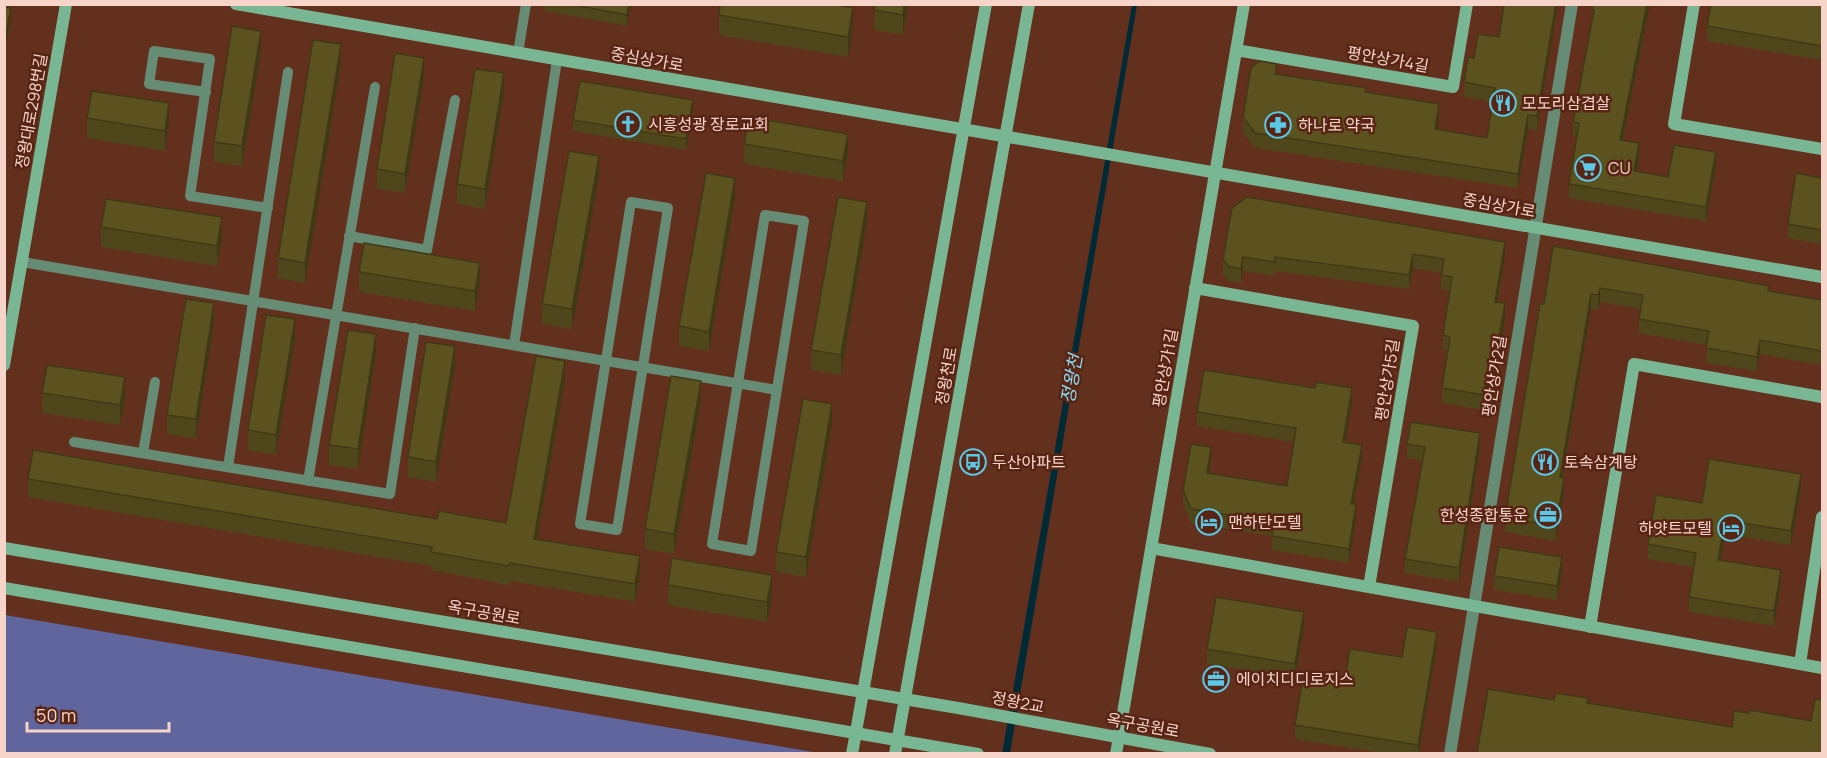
<svg xmlns="http://www.w3.org/2000/svg" width="1827" height="758" font-family="Manrope,'Noto Sans KR',sans-serif">
	<style>
		.green { fill: #60659e }
		.water { fill: #002a35 }
		.lines { fill: none; stroke-linecap: round; stroke-linejoin: round }
		.lane { stroke: #668c76; stroke-width: 10 }
		.street { stroke: #668c76; stroke-width: 12 }
		.secondary { stroke: #79b693; stroke-width: 12 }
		.wall { fill: #4f471b }
		.shaded-wall { fill: #403916 }
		.building { fill: #5c521f; stroke: #403916; stroke-width: 1.5 }
		.labels { text-anchor: middle; dominant-baseline: central; stroke-width: 5; stroke-linejoin: round; paint-order: stroke }
		.street-label { font-size: 16px; fill: #f6d4c9; stroke: #582514 }
		.poi-label { font-size: 16px; fill: #f6d4c9; stroke: #582514; text-anchor: start }
		.water-label { font-size: 18px; font-style: italic; fill: #87dcf6; stroke: #582514 }
	</style>
	<rect width="100%" height="100%" fill="#64301e"/>
	<path class="green" d="M4,615H5L819,753H5Z"/>
	<path class="water" d="M1132,5H1137L1010,753L1002,754Z"/>
	<g class="lines">
		<path class="lane" d="M518,53L526,4
			M206,92L149,84L154,51L210,59L190,196L268,208
			M631,202L668,208L617,530L580,524Z
			M765,215L804,221L751,551L712,544Z
			M349,236L427,250L455,100
			M22,262L777,390
			M514,345L557,60
			M74,442L390,494L415,328
			M143,453L155,382
			M228,467L288,72
			M308,481L375,87"/>
		<path class="street" d="M1450,754L1572,4"/>
		<path class="secondary" d="M236,4L1822,277
			M1694,4L1674,124L1822,149
			M1236,50L1453,87L1467,4
			M1195,288L1413,326L1369,587
			M4,365L66,4
			M4,548L958,708L1210,754
			M1151,548L1822,668
			M4,588L978,754
			M1590,627L1634,364L1822,397
			M1800,664L1822,517
			M852,754L986,4
			M895,754L1029,4
			M1116,754L1244,4"/>
	</g>
	<path class="wall" d="M545,4H631L627,26L545,11Z
		M875,4H908L903,35L874,30Z
		M1504,4H1558L1537,131L1528,129L1518,188L1255,148L1243,132V117L1277,75L1366,92L1439,119L1437,130L1487,138L1493,102L1464,97V82L1474,58L1499,37Z
		M1592,4H1650L1623,141L1639,158L1637,172L1668,177L1716,166L1706,221L1569,198V184L1577,136H1573V122L1592,24Z
		M1822,4V60L1707,41V26Z
		M719,15L853,28L848,57L719,35Z
		M261,51L242,166L214,162V142Z
		M341,64L305,283L278,278V258Z
		M424,78L405,193L377,189V169Z
		M504,93L485,209L457,204V184Z
		M693,111L686,150L573,131V120Z
		M87,118L169,123L165,151L87,138Z
		M744,144L848,153L843,181L744,164Z
		M599,176L572,329L542,324V304Z
		M1822,178V244L1788,238V224Z
		M735,198L709,351L679,346V326Z
		M1232,208L1505,256L1498,302L1505,317L1498,359L1492,358L1484,410L1442,403V388L1448,351L1443,350V335L1450,291L1441,289V273L1413,268L1409,289L1275,271V276L1243,271L1241,283L1228,281L1223,274V259Z
		M867,222L841,375L811,370V350Z
		M101,227L222,237L217,266L101,247Z
		M1553,246L1769,291L1822,300V365L1760,354L1757,371L1706,363L1707,345L1639,333V319L1641,309L1600,302L1598,310L1591,309L1563,478L1564,492L1556,541L1505,532V518Z
		M359,272L480,283L475,311L359,292Z
		M214,323L196,439L167,434V415Z
		M295,339L276,455L248,450V430Z
		M376,354L358,469L329,465V445Z
		M455,366L436,482L408,477V457Z
		M565,379L537,539L640,575L635,602L510,581L509,585L431,570V566L28,497V479L437,519L506,523Z
		M42,393L125,397L120,425L42,413Z
		M701,401L674,554L645,549V529Z
		M1352,402L1345,442L1362,459L1354,504L1356,519L1349,563L1272,550V536L1191,523L1183,504V490L1211,461L1209,474L1287,486L1294,442L1197,426V412Z
		M832,424L806,577L776,572V552Z
		M1407,444L1480,448L1459,582L1405,573V559L1423,461L1407,458Z
		M1801,488L1791,545L1725,534L1720,560L1781,584L1774,626L1689,612V597L1694,567L1648,559V544L1702,503Z
		M1562,571L1557,600L1494,590V576Z
		M668,585L772,595L767,622L668,605Z
		M1304,626L1295,678L1207,664V649Z
		M1437,646L1419,753H1382L1295,739V725L1345,679L1402,657Z"/>
	<path class="shaded-wall" d="M629,4H631L627,26V15Z
		M904,4H908L903,35V15Z
		M1556,4H1558L1537,131V116Z
		M1647,4H1650L1620,154V140Z
		M11,8V19L4,55V44Z
		M853,8V28L848,57V37Z
		M261,31V51L242,166V146Z
		M341,44V64L305,283V263Z
		M424,58V78L405,193V174Z
		M504,73V93L485,209V189Z
		M693,100V111L686,150V139Z
		M169,103V123L165,151V131Z
		M1439,104V119L1435,144V129Z
		M1528,115V129L1518,188V174Z
		M848,134V153L843,181V161Z
		M1639,143V158L1634,186V171Z
		M1716,152V166L1706,221V207Z
		M599,156V176L572,329V309Z
		M735,178V198L709,351V332Z
		M867,202V222L841,375V355Z
		M222,217V237L217,266V246Z
		M1505,242V256L1495,316V302Z
		M1413,254V268L1409,289V275Z
		M1243,257V271L1241,283V269Z
		M480,263V283L475,311V291Z
		M1600,288V302L1598,310V295Z
		M1591,294V309L1560,492V477Z
		M214,303V323L196,439V419Z
		M1505,303V317L1498,359V344Z
		M295,319V339L276,455V435Z
		M376,334V354L358,469V449Z
		M1760,340V354L1757,371V357Z
		M1492,344V358L1484,410V395Z
		M455,346V366L436,482V462Z
		M565,361V379L534,557V539Z
		M125,377V397L120,425V405Z
		M701,381V401L674,554V534Z
		M1352,388V402L1343,456V442Z
		M832,404V424L806,577V557Z
		M1480,433V448L1459,582V568Z
		M1362,445V459L1351,518V504Z
		M1211,447V461L1207,488V473Z
		M1801,474V488L1791,545V531Z
		M1564,478V492L1556,541V526Z
		M1356,504V519L1349,563V549Z
		M1725,520V534L1718,574V560Z
		M640,556V575L635,602V584Z
		M1562,557V571L1557,600V586Z
		M1781,570V584L1774,626V611Z
		M772,575V595L767,622V602Z
		M1304,612V626L1295,678V664Z
		M1437,632V646L1419,753H1418V745Z"/>
	<path class="building" d="M569,4H629L627,15Z
		M720,4H832L853,8L848,37L719,15Z
		M875,4H904L903,15L874,10Z
		M1504,4H1556L1537,116L1528,115L1518,174L1255,133L1243,117L1251,68L1259,61L1277,64L1275,74L1366,88L1365,92L1439,104L1435,129L1487,138L1495,88L1464,82L1468,57L1474,58L1478,34L1499,37Z
		M1592,4H1647L1620,140L1639,143L1634,171L1668,177L1674,145L1716,152L1706,207L1569,184L1579,123L1573,122L1594,10H1592Z
		M1711,4H1822V46L1707,26Z
		M4,7L11,8L4,44Z
		M232,26L261,31L242,146L214,142Z
		M313,40L341,44L305,263L278,258Z
		M395,53L424,58L405,174L377,169Z
		M475,69L504,73L485,189L457,184Z
		M580,81L693,100L686,139L573,120Z
		M92,91L169,103L165,131L87,118Z
		M749,117L848,134L843,161L744,144Z
		M569,151L599,156L572,309L542,304Z
		M706,173L735,178L709,332L679,326Z
		M1796,173L1822,178V230L1788,224Z
		M838,197L867,202L841,355L811,350Z
		M1247,197L1505,242L1495,302L1505,303L1498,344H1492L1484,395L1442,388L1450,337L1443,335L1452,277L1441,275L1444,259L1413,254L1409,275L1275,257V262L1243,257L1241,269L1228,266L1223,259L1232,208Z
		M106,199L222,217L217,246L101,227Z
		M364,243L480,263L475,291L359,272Z
		M1553,246L1769,286L1768,291L1822,300V351L1760,340L1757,357L1706,348L1709,331L1639,319L1643,295L1600,288L1598,295L1591,294L1560,477L1564,478L1556,526L1505,518L1540,304H1544Z
		M186,299L214,303L196,419L167,415Z
		M266,315L295,319L276,435L248,430Z
		M348,330L376,334L358,449L329,445Z
		M426,342L455,346L436,462L408,457Z
		M536,356L565,361L534,539L640,556L635,584L510,563L509,566L431,552L432,547L28,479L33,450L437,519L439,511L506,523Z
		M47,365L125,377L120,405L42,393Z
		M1204,370L1315,388L1316,382L1352,388L1343,442L1362,445L1351,504H1356L1349,549L1272,536L1274,522L1191,509L1183,490L1191,444L1211,447L1207,473L1287,486L1296,428L1197,412Z
		M671,376L701,381L674,534L645,529Z
		M803,399L832,404L806,557L776,552Z
		M1411,422L1480,433L1459,568L1405,559L1425,447L1407,444Z
		M1709,459L1801,474L1791,531L1725,520L1718,560L1781,570L1774,611L1689,597L1696,553L1648,544L1656,495L1702,503Z
		M1499,547L1562,557L1557,586L1494,576Z
		M672,558L772,575L767,602L668,585Z
		M1216,597L1304,612L1295,664L1207,649Z
		M1407,627L1437,632L1418,745L1295,725L1304,672L1345,679L1350,649L1402,657Z
		M1488,689L1554,700L1556,693L1588,698L1587,703L1732,727L1734,711L1749,713L1750,710L1811,721L1815,699L1822,700V753H1477Z"/>
	<defs>
		<g id="restaurant-ring" transform="scale(1.35)"><circle r="9.5" fill="#582514" stroke="#5ac8e6" stroke-width="1.5"/><path d="M-5-6h1v4h1v-4h1v4h1v-4h1v5L-1.5 .5V6h-2V.5L-5-1ZM5-6V6H3V1.5H1.5Q1.5-4 5-6Z" fill="#5ac8e6"/></g>
		<g id="church-ring" transform="scale(1.35)"><circle r="9.5" fill="#582514" stroke="#5ac8e6" stroke-width="1.5"/><path d="M-1.2-6h2.4v3.5h3.3v2.4h-3.3V6h-2.4V-.1h-3.3v-2.4h3.3Z" fill="#5ac8e6"/></g>
		<g id="pharmacy-ring" transform="scale(1.35)"><circle r="9.5" fill="#582514" stroke="#5ac8e6" stroke-width="1.5"/><path d="M-2-6h4v4h4v4h-4v4h-4v-4h-4v-4h4Z" fill="#5ac8e6"/></g>
		<g id="supermarket-ring" transform="scale(1.35)"><circle r="9.5" fill="#582514" stroke="#5ac8e6" stroke-width="1.5"/><path d="M-6-5.5h2.5l.6 2H6L4.5 2H-2.5L-4.4-4H-6ZM-1.5 3.2a1.3 1.3 0 1 0 .1 0ZM3 3.2a1.3 1.3 0 1 0 .1 0Z" fill="#5ac8e6"/></g>
		<g id="bus-ring" transform="scale(1.35)"><circle r="9.5" fill="#582514" stroke="#5ac8e6" stroke-width="1.5"/><path d="M-5-6H5V4H4V6H2V4H-2V6H-4V4H-5ZM-3.5-4V0h7V-4ZM-3.5 1.2v1.5H-2V1.2ZM2 1.2v1.5H3.5V1.2Z" fill="#5ac8e6"/></g>
		<g id="office-ring" transform="scale(1.35)"><circle r="9.5" fill="#582514" stroke="#5ac8e6" stroke-width="1.5"/><path d="M-6-3h4V-5.5h4V-3h4V5H-6ZM-1-4.5V-3h2v-1.5ZM-6 0V1H6V0Z" fill="#5ac8e6"/></g>
		<g id="hotel-ring" transform="scale(1.35)"><circle r="9.5" fill="#582514" stroke="#5ac8e6" stroke-width="1.5"/><path d="M-6-4.5h1.5V1H6V5H4.5V3h-9V5H-6ZM-4 0a1.8 1.8 0 1 1 3.6 0ZM.5 0V-2.5h3Q6-2.5 6 0Z" fill="#5ac8e6"/></g>
	</defs>
	<g fill-rule="evenodd">
		<use href="#restaurant-ring" x="1503" y="103"/>
		<use href="#church-ring" x="628" y="124"/>
		<use href="#pharmacy-ring" x="1278" y="125"/>
		<use href="#supermarket-ring" x="1588" y="168"/>
		<use href="#bus-ring" x="973" y="462"/>
		<use href="#restaurant-ring" x="1545" y="462"/>
		<use href="#office-ring" x="1548" y="515"/>
		<use href="#hotel-ring" x="1209" y="522"/>
		<use href="#hotel-ring" x="1731" y="528"/>
		<use href="#office-ring" x="1216" y="679"/>
	</g>
	<g class="labels">
		<g class="street-label">
			<text transform="translate(647 59) rotate(10)">중심상가로</text>
			<text transform="translate(1388 59) rotate(10)">평안상가4길</text>
			<text transform="translate(31 111) rotate(-80)">정왕대로298번길</text>
			<text transform="translate(1499 205) rotate(10)">중심상가로</text>
			<text transform="translate(1165 368) rotate(-80)">평안상가1길</text>
			<text transform="translate(946 376) rotate(-80)">정왕천로</text>
			<text transform="translate(1494 376) rotate(-81)">평안상가2길</text>
			<text transform="translate(1387 380) rotate(-81)">평안상가5길</text>
			<text transform="translate(484 612) rotate(10)">옥구공원로</text>
			<text transform="translate(1018 702) rotate(11)">정왕2교</text>
			<text transform="translate(1143 725) rotate(10)">옥구공원로</text>
		</g>
		<g class="poi-label">
			<text x="1522" y="103">모도리삼겹살</text>
			<text x="648" y="124">시흥성광 장로교회</text>
			<text x="1298" y="125">하나로 약국</text>
			<text x="1608" y="168">CU</text>
			<text x="992" y="462">두산아파트</text>
			<text x="1564" y="462">토속삼계탕</text>
			<text x="1528" y="515" text-anchor="end">한성종합통운</text>
			<text x="1228" y="522">맨하탄모텔</text>
			<text x="1712" y="528" text-anchor="end">하얏트모텔</text>
			<text x="1236" y="679">에이치디디로지스</text>
		</g>
		<g class="water-label">
			<text transform="translate(1071 379) rotate(-80)">정왕천</text>
		</g>
	</g>
	<rect width="1827" height="758" fill="none" stroke="#f6d4c9" stroke-width="12"/>
	<path d="M27 722v9h142v-9" fill="none" stroke="#f6d4c9" stroke-width="3"/>
	<text x="36" y="722" font-size="18" fill="#f6d4c9" stroke="#582514" stroke-width="4.5" paint-order="stroke">50 m</text>
</svg>
